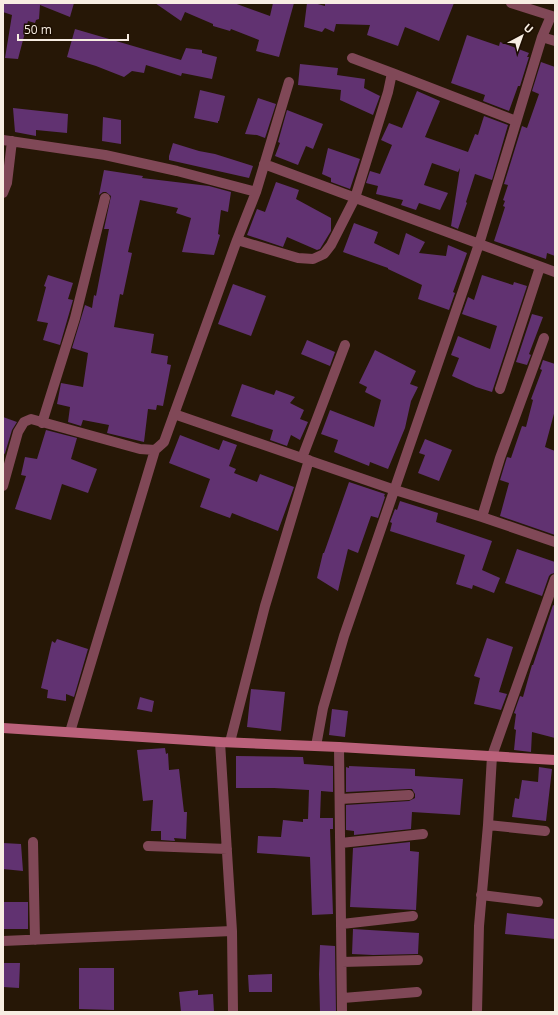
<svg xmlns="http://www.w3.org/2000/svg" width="558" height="1015" font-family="'Open Sans',sans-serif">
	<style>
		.building { fill: #613271 }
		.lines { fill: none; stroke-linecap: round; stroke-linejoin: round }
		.street { stroke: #804857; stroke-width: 10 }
		.secondary { stroke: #ba617a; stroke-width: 10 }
	</style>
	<rect width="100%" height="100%" fill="#261706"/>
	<path class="building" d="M3,3H74L70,17L40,5L39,19L36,20L35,23L28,21L18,59L5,58L12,15L3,12Z
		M155,3H234L270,16L273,3H294L279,57L256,51L259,40L231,29L230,31L213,26V24L185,12L181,21Z
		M307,3H314L325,6V3L378,4V3H454L439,41L405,27L398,46L367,35L370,25L336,24L334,32L325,28L322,32L304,27Z
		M75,29L181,60L186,48L202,50V53L217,57L212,79L182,73L181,76L146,65L144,73L132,71L124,77L96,66L67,57Z
		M467,35L499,46L500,42L529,53L527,57H529L520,86H518L509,111L483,101L485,95L451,83Z
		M541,62L555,67V256L547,253L546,259L494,241L505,207L503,206L505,201L503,200L508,185L504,184L522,126L527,128L539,94L532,91Z
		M300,64L338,68L337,75L365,79L364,88L380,96L373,115L340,100L341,90L298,85Z
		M200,90L225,96L219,121H218V123L194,118Z
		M417,91L440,101L425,137L468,152L475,134L478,135L484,116L508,125L492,180L475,174L466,202L467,203L458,229L451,226L460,168L458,172L432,163L424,185L448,193L440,210L419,203L416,210L401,205L403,200L376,194L378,186L366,183L370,171L380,174L392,145L381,140L389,123L402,128Z
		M258,98L276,104L265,138L257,135L245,134Z
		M13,108L68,114L67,133L36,130V136L15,132Z
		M287,110L323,124L313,149L306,146L298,165L275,156L280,143L278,142Z
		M103,117L121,120V144L102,141Z
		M173,143L199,151L215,154L253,166L249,178L169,160V156Z
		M328,148L360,159L350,189L331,182V178L322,174Z
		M104,170L143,176L142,178L209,186L231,192L228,212L221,210L218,234L220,235L214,255L182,252L191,218L176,213L178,208L140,200L128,252L132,253L123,295L120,294L114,327L154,334L151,353L168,356L167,364L171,365L163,406L157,405L156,410L148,409L144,442L107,433L109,425L83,420L81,426L68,422L70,407L57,404L61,383L83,387L88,353L72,348L85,305L92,308L94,295L96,296L109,229H104L111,196L106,192H103L99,195Z
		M276,182L299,190L296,199L331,218V231L320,249L317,250L287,237L283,247L247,235L257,209L265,212Z
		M354,223L378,232L374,243L399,255L406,233L425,242L419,253L446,256L448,245L467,253L453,292L455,293L449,310L418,299L422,285L388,269V268L343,252Z
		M48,275L73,283L68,299L73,300L60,345L43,340L48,323L37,321L46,287L44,286Z
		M482,275L513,285L514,282L527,286L492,392L476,387L452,376L459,358L451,355L458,336L490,349L497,326L462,314L468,297L474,300Z
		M233,284L266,296L251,336L218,324Z
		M532,314L543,317L529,354L531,355L527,365L516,362Z
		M307,340L335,352L330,366L301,354Z
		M375,350L416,371L410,384L418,387L411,401L405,428L388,469L370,462L369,466L334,452L338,440L321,434L330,410L374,427L381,400L365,392L367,387L359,383Z
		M543,360L555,364V410L545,447L555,451V535L500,516L509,483L500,480L507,457L511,458L522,426L526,427L533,400L531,399L542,370L540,369Z
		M242,384L274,395L276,390L295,397L290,403L304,410L300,419L308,422L300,440L291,435L287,446L270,440L273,430L231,416Z
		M3,417L17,422L12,430L5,453L3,456Z
		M46,430L77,438L71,459L97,469L88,493L62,484L51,520L15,509L26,476L21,475L25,457L37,459Z
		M180,435L219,450L223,440L237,445L229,466L236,469L234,473L257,482L260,474L294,487L278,531L232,513L230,518L200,507L210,479L169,463Z
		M425,439L452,450L439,481L418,473L425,455L419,453Z
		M349,482L385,494L384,496L385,497L378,518L371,516L358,553L348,549L338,591L317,578L323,553H324Z
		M400,501L438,513L436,522L492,541L482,570L500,578L494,593L473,585L472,589L456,584L465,555L390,531L392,523L390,522L395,509L397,510Z
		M517,549L555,562V573L551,574L549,576L542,596L505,583Z
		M553,605L555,606V738L532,732L531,752L514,750L516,730L514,729L516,714L514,713L520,696L523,697L532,665H533Z
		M487,638L513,647L499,692L507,694L501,710L474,704L480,678L474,676Z
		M57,639L88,649L74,697L66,694V701L47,698L48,690L41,688L52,641L55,643Z
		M251,689L285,692L281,731L247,727Z
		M140,697L154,701L152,712L137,709Z
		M332,709L348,711L345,737L329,735Z
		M165,748L166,754L168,753L169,770L179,769L184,812H187L186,839L174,838L175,841L161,840V831H151L153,800L143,801L137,750Z
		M236,756L303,757L304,764L333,766V792L321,791L320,818H333V829H330L333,914L312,915L310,857L257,853L258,836L281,837L283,820L303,822V819H308L309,790L274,788H236Z
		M349,766L415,769V776L463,779L460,815L412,812L411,829L354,835V831L346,830V805L409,801L415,798V794L412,789H409L346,792V767L349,768Z
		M539,767L552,769L546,821L512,817L515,798L519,799L522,780L538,782Z
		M410,842V851L419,852L416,910L350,907L353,848Z
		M3,843L21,844L23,871L3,869Z
		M3,902H28V929H3Z
		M507,913L555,919V939L505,934Z
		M353,929L419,933L418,954L373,955L352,954Z
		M320,945L335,946L336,1012H320L319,974Z
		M3,963H20L19,988L3,987Z
		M79,968H114V1010L79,1009Z
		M272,974V992H249L248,975Z
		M198,990V995L213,994L214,1012H181L179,992Z"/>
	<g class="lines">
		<path class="street" d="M511,3L555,17
			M542,37L555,41
			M392,73L516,121
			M3,140L105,155L177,171L256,192
			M264,164L555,272
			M3,193L7,183L12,141
			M237,240L298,258L313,259L324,254L331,245L355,198L388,92L392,73L352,58
			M500,389L540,267
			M174,414L395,490L482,517L555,542
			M42,423L75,318L105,198
			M302,458L345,345
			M3,486L18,432L24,422L31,419L140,449L155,450L164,442L237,240L256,192L289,82
			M482,517L500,458L544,338
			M70,732L155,450
			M220,742L232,931L233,1012
			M230,742L265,606L309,460
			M316,746L323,708L344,636L479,244L542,37L551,16
			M339,747L342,1012
			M340,799L409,795
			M488,825L545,831
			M33,842L35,940
			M341,843L423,834
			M148,846L227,849
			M481,895L538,902
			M342,924L413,916
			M3,941L232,931
			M342,962L418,960
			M343,998L417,992
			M477,1012L479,926L488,825L492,756L555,579"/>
		<path class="secondary" d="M3,728L220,742L339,747L555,760"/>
	</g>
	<rect width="558" height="1015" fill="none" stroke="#f7ede2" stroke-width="8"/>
	<g transform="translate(522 36) rotate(41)" stroke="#1c0e01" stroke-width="3" paint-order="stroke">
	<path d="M0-3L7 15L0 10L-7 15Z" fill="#f7ede2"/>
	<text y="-6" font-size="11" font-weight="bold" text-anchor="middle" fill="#f7ede2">U</text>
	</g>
	<path d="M18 34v6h110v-6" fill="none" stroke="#f7ede2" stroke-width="2"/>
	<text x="24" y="34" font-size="12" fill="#f7ede2" stroke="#1c0e01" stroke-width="3" paint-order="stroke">50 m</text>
</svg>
